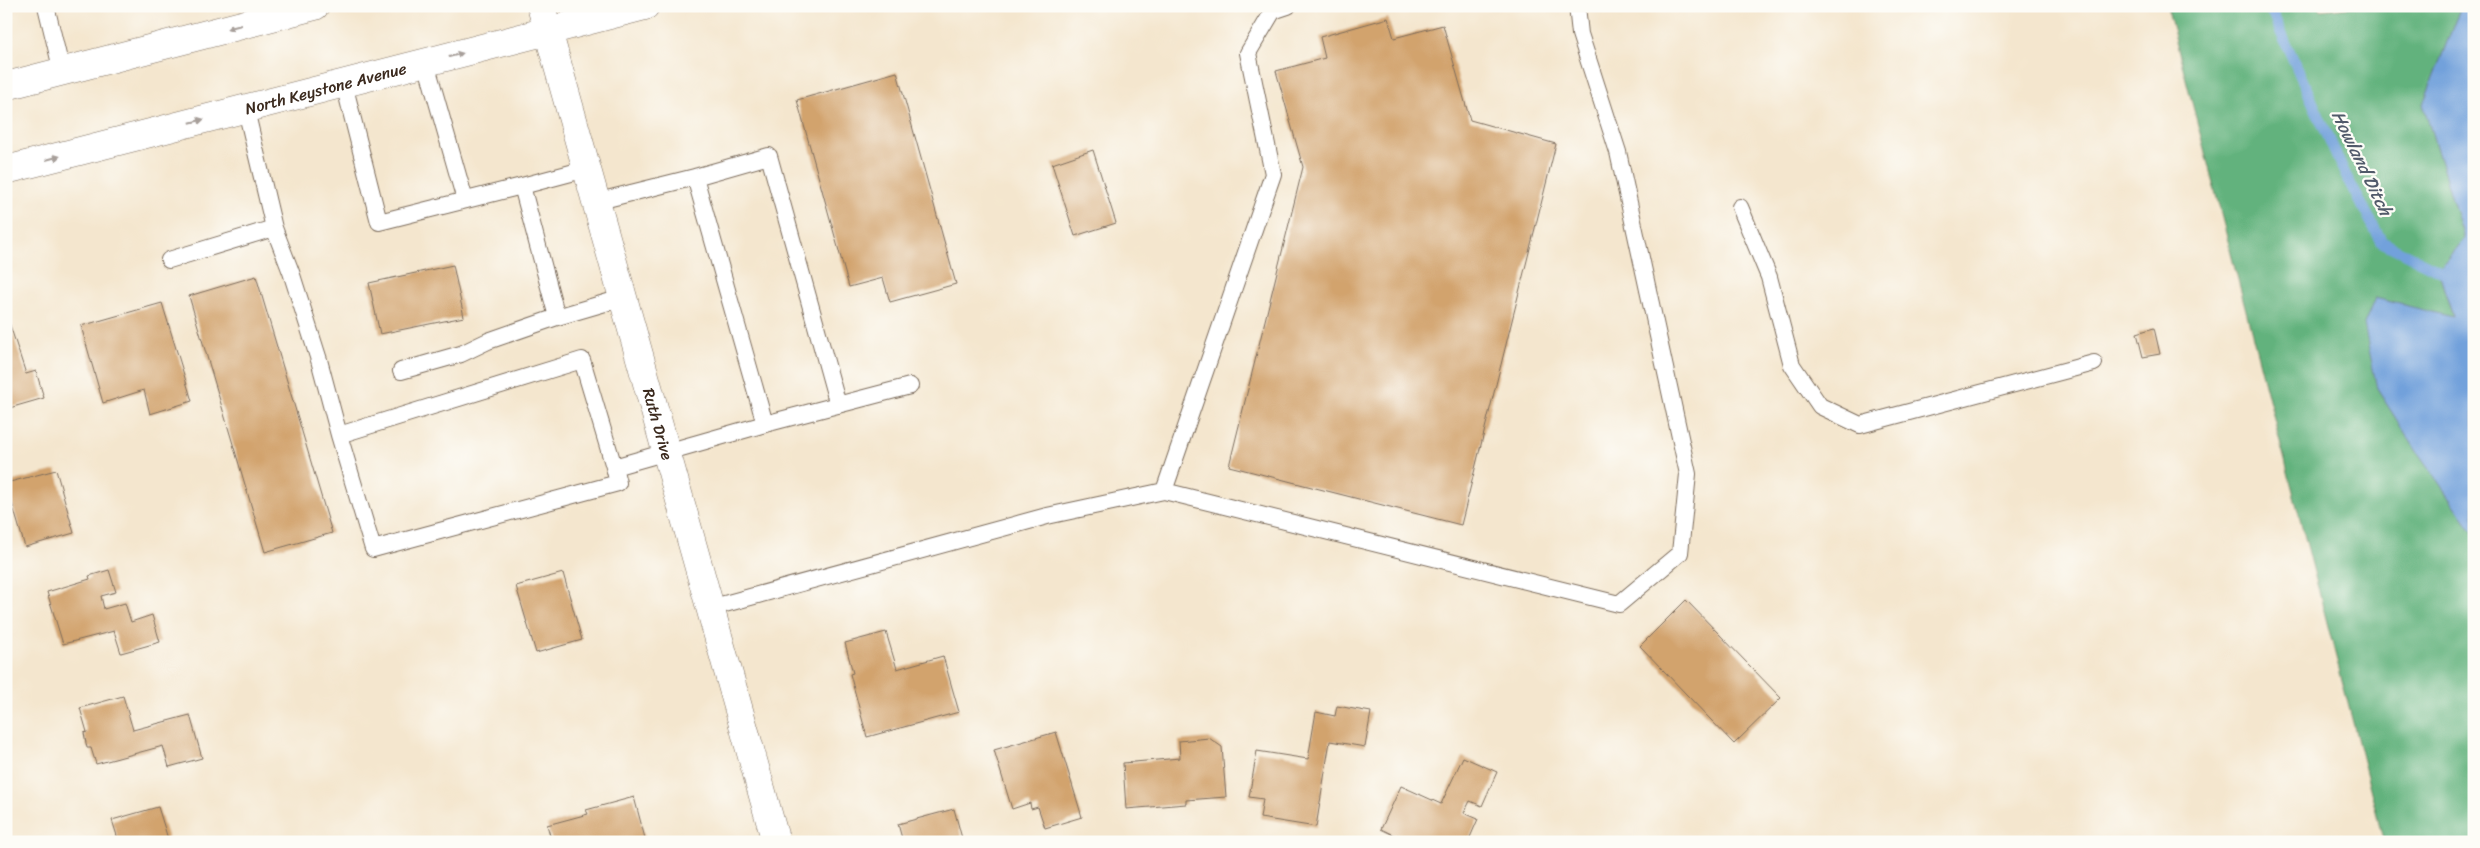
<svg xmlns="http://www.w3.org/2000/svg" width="2480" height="848" font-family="Sriracha,sans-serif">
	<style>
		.forest { fill: #62b27d; stroke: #4e6e4e }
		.water { fill: #72a1db; stroke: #56667c }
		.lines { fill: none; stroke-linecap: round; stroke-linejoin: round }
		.stream { stroke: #72a1db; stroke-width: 11 }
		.building { fill: #d2a36d }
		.lane-casing { stroke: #7c6c5c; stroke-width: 18 }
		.street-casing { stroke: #7c6c5c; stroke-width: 29 }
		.primary-casing { stroke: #7c6c5c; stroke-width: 29 }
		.lane { stroke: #fff; stroke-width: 16 }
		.street { stroke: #fff; stroke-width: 28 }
		.primary { stroke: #fff; stroke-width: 28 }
		.oneway { fill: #a79f9a }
		.labels { text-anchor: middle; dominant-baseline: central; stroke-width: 4.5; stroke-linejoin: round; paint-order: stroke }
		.street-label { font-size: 16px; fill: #3b2a1e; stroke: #fdfcf7 }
		.water-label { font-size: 18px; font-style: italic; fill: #515a6a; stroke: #fdfcf7 }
	</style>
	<rect width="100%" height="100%" fill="#fdfcf7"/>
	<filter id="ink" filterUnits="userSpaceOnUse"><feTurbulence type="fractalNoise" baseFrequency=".02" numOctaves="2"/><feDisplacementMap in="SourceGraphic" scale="10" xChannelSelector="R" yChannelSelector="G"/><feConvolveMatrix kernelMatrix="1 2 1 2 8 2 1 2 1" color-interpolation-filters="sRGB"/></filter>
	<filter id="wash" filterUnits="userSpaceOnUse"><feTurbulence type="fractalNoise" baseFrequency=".0096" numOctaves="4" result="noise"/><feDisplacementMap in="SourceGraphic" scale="20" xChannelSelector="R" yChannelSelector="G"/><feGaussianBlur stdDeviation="1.12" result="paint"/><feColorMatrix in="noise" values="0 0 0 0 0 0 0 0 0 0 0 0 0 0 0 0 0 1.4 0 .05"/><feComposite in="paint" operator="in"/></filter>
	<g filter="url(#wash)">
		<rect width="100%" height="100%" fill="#f4e6ce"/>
		<path class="forest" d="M2167,6H2319L2321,10L2359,6H2461L2423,104L2464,238L2438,270L2453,318L2375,298L2377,389L2416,450L2474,533V842H2384Z"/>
		<path class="water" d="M2461,6H2474V533L2416,450L2377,389L2364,324L2375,298L2453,317L2438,270L2464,238L2423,104Z"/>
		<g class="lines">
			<path class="stream" d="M2269,6L2346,176L2382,242L2438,270L2474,285"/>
		</g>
		<g id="blocks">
			<path class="building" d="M1388,18L1394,38L1443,25L1470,120L1556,144L1461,525L1229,466L1303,167L1276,71L1325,58L1320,37Z
				M897,72L956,284L890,302L883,278L849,287L797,100Z
				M1093,150L1116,223L1075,236L1052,164Z
				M453,265L464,317L380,334L369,283Z
				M256,276L332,533L265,552L189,296Z
				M162,303L192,401L150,414L144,390L103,403L81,326Z
				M6,313L26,374L36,371L44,398L6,409Z
				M2154,328L2160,354L2143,357L2137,333Z
				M56,470L74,533L25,547L6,483Z
				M109,570L116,592L101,596L104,609L125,603L131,622L152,615L160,642L121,653L114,631L63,644L47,592L90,579L89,576Z
				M563,573L582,640L536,653L516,586Z
				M1686,600L1781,698L1734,744L1640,646Z
				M886,632L897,669L943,656L959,712L867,737L850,674L853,673L845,643Z
				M123,696L133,730L190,715L202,758L169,767L163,746L96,764L91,748H87L84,733L87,732L80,708Z
				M1337,706L1371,712L1365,747L1330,741L1316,827L1260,818L1263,799L1249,797L1257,751L1308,759L1316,712L1335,716Z
				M1056,732L1082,817L1045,828L1038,807L1031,809L1030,803L1012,809L994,750Z
				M1209,738L1222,747L1226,797L1186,800V804L1126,809L1123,763L1180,758L1179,741Z
				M1463,757L1497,772L1482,806L1470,801L1464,813L1478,819L1468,842H1408L1381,829L1401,786L1441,804Z
				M634,797L646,842H552L547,825L588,814L586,810Z
				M158,807L169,842H119L112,820Z
				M954,809L963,842H903L898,824Z"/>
		</g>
	</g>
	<g filter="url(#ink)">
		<use href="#blocks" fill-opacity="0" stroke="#7c6c5c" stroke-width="1"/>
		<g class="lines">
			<g class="lane-casing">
				<path id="lane" d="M46,6L62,72
					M426,63L465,200
					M344,84L379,222L522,186L557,317
					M246,110L274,228
					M695,177L769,156L838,405
					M522,186L586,169
					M1740,207L1769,277L1792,365L1820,406L1860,425L2094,363
					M169,260L274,228L291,272L319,360L339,435L373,549L618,483L614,467L765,424L695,177L595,202
					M401,371L461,354L488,341L557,317L622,298
					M765,424L910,386
					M339,435L582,360L614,467
					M1164,491L1619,604L1680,553L1688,474L1618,152L1580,34L1577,6
					M710,608L1047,516L1164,491L1273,174L1248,53L1273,11L1288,6"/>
			</g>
			<g class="street-casing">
				<g id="street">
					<path id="s1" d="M541,6L776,842"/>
				</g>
			</g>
			<g class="primary-casing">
				<g id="primary">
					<path d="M6,86L315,6"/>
					<path id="s2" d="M6,170L645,6"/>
				</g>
			</g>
			<use href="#lane" class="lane"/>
			<use href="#street" class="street"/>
			<use href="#primary" class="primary"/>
		</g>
		<defs><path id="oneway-solid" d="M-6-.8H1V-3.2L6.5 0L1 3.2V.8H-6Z" transform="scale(1.25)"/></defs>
		<g class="oneway">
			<use href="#oneway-solid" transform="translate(234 27) rotate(165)"/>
			<use href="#oneway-solid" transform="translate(456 55) rotate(-15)"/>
			<use href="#oneway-solid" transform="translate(197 121) rotate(-14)"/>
			<use href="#oneway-solid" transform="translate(53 158) rotate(-15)"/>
		</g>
	</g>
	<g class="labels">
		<g class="street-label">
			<text stroke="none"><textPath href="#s2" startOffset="330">North Keystone Avenue</textPath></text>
			<text stroke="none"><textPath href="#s1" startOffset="434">Ruth Drive</textPath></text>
		</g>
		<g class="water-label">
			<text transform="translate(2362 163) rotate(64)">Howland Ditch</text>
		</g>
	</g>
	<rect width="2480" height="848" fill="none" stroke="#fdfcf7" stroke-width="25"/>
</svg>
